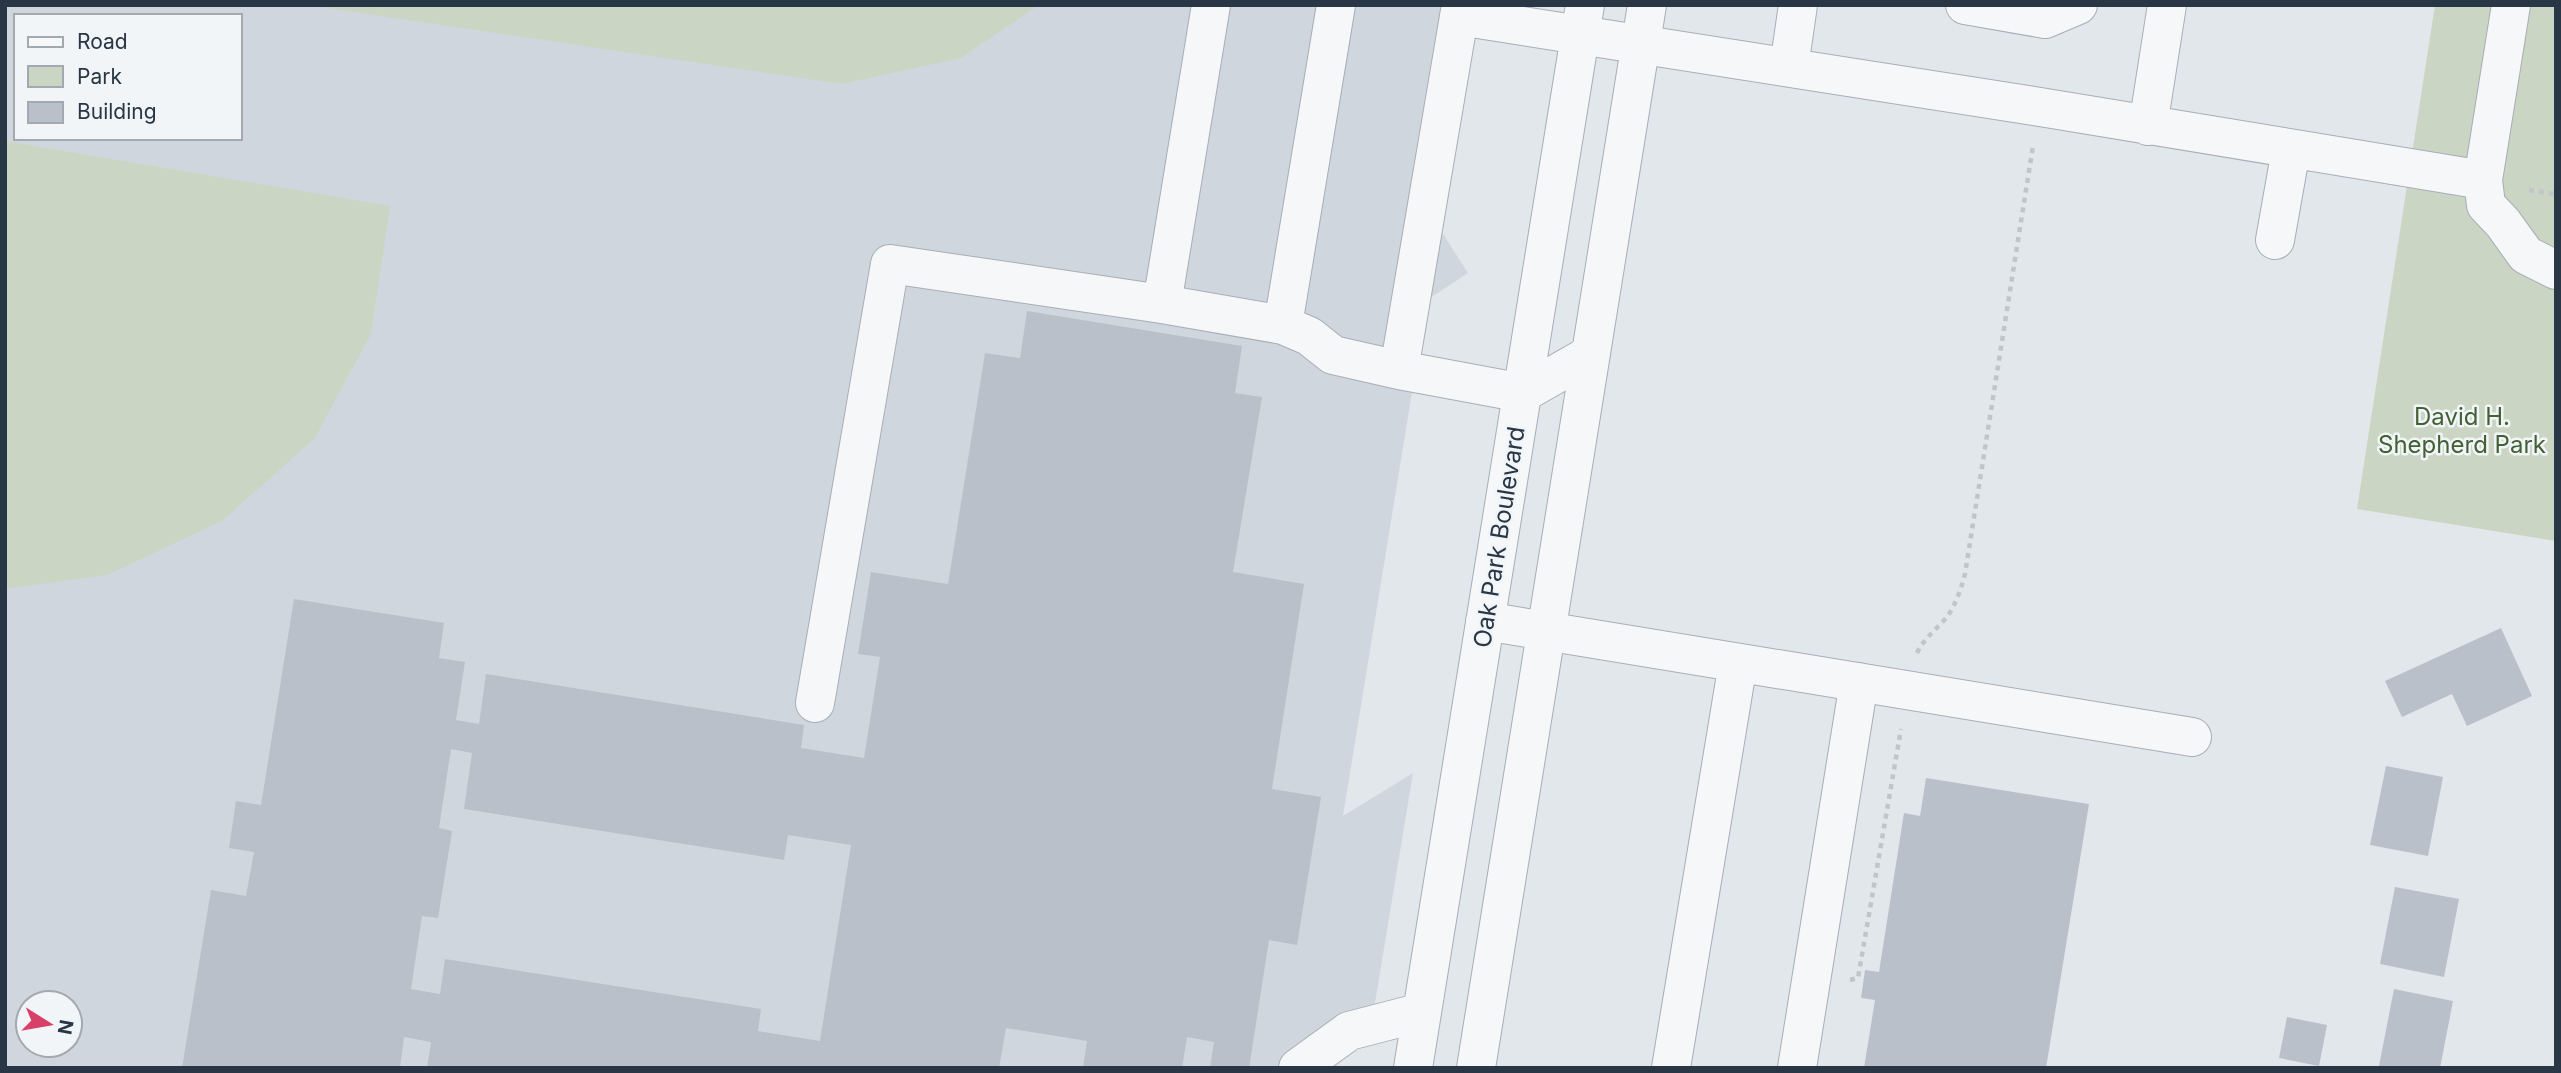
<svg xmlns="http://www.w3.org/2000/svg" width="2561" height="1073" font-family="Inter,sans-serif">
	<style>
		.built { fill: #d0d6dd; fill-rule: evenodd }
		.green { fill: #cad6c3 }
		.building { fill: #b9c0ca; fill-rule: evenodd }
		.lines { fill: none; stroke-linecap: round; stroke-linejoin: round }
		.minor-casing { stroke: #a7aeb6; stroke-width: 40 }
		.path { stroke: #c0c5ca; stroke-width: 4.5; stroke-dasharray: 5 5; stroke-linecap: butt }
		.minor { stroke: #f5f7f9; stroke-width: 38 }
		.labels { text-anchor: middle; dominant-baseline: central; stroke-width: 5; stroke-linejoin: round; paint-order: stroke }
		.park-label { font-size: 24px; fill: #426135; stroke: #f2f5f8 }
		.street-label { font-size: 24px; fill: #293645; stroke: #f2f5f8 }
	</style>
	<rect width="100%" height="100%" fill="#e2e7eb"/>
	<path class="built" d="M5,5H1474L1438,226L1468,273L1427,300L1343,816L1413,773L1371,1027L1306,1068H5ZM16,16H240V138H16ZM28,1003H70V1045H28Z"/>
	<path class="green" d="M306,5H1039L961,58L842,84Z
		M2435,5H2556V541L2357,509Z
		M5,141L390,206L371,334L315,438L222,521L107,575L5,589Z"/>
	<path class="building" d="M1027,311L1242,346L1235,393L1262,397L1233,572L1304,584L1272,789L1321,797L1297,945L1269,940L1249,1068H1210L1214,1042L1187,1037L1182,1068H1083L1087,1041L1006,1028L999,1068H427L431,1042L404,1037L400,1068H182L211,890L246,896L254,852L229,848L236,801L261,805L294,599L444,623L439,658L465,662L456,720L479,724L486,674L804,725L801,748L864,758L880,657L858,654L871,572L948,584L985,353L1020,358ZM451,749L472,753L464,809L784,860L788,835L851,845L820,1041L758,1031L761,1009L445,959L440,994L411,989L422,916L438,918L452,831L439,828Z
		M2501,628L2532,696L2467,726L2452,694L2402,717L2385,681Z
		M2386,766L2443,777L2428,856L2370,845Z
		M1926,778L2089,804L2046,1068H1864L1875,1000L1861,998L1865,970L1879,972L1904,813L1920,816Z
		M2395,887L2459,899L2444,977L2380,964Z
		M2394,989L2453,1001L2440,1068L2379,1066Z
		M2287,1017L2327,1025L2319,1066L2279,1058Z"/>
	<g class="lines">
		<g class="minor-casing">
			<path id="minor" d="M1211,5L1162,304L1283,325L1309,336L1333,355L1399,370L1523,393L1591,354
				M1965,5L2045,19L2078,5
				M1459,16L2040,107L2483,180L2511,5
				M1789,67L1798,5
				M2148,126L2167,5
				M2483,180L2486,205L2503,223L2526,255L2556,270
				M2275,240L2291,150
				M1283,325L1336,5
				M1399,370L1461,5
				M1485,621L2192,737
				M815,703L890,264L1162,304
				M1298,1068L1349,1031L1422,1012
				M1413,1068L1585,5
				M1476,1068L1647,5
				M1671,1068L1738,663
				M1797,1068L1859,682"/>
		</g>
		<path class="path" d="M2529,190L2556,194
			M1917,653C1924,638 1937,629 1947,617C1956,604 1961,589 1965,574L2033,146
			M1850,980L1858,978L1901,729"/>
		<use href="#minor" class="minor"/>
	</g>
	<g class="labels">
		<g class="park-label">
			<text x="2462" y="416">David H.<tspan x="2462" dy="28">Shepherd Park</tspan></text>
		</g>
		<g class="street-label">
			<text transform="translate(1499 537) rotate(-81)">Oak Park Boulevard</text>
		</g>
	</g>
	<rect width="2561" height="1073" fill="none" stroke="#293645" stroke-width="14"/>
	<rect x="14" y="14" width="228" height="126" fill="#f2f5f8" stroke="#a2a9b0" stroke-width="2"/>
	<rect x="28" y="37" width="35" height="10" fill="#f5f7f9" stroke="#a2a9b0" stroke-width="2"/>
	<text x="77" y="49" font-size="21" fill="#293645">Road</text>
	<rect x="28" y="66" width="35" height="21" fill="#cad6c3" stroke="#a2a9b0" stroke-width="2"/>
	<text x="77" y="84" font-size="21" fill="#293645">Park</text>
	<rect x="28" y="102" width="35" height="21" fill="#b9c0ca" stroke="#a2a9b0" stroke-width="2"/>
	<text x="77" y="119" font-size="21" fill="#293645">Building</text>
	<g transform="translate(49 1024) rotate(101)"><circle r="33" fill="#f2f5f8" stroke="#a2a9b0" stroke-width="2"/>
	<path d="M0-5L12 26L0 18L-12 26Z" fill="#d74068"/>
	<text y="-10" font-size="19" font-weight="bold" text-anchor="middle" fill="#293645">N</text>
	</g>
</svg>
